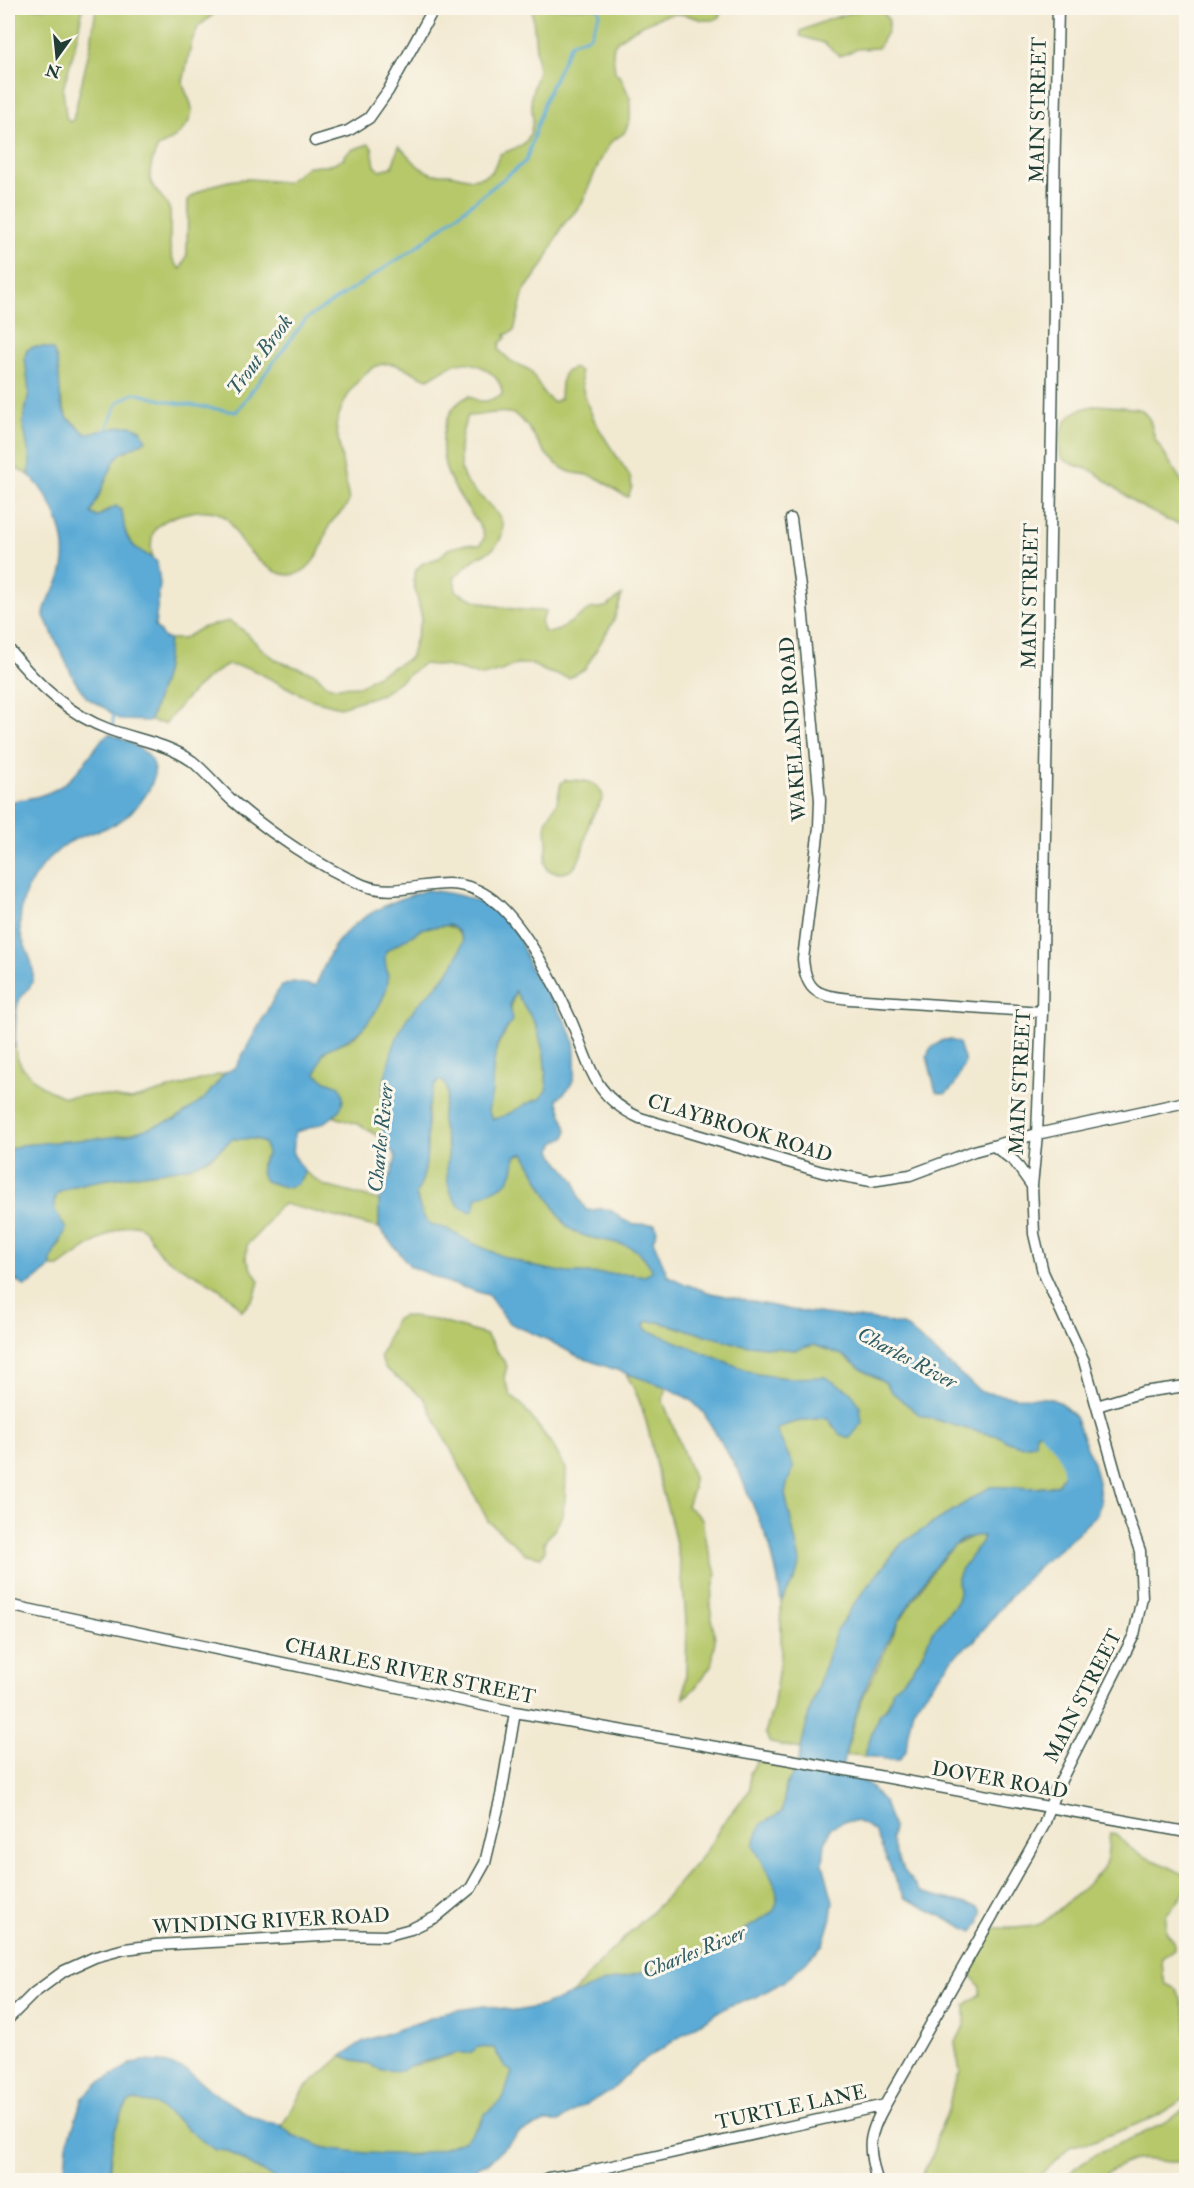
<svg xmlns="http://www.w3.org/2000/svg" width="1194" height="2188" font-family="'IM FELL Double Pica',serif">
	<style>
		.green { fill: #b6c86b; stroke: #6a8250; stroke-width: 1.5 }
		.water { fill: #5cabd6; stroke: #3e7485; stroke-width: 1.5; fill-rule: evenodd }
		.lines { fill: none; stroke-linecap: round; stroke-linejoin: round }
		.stream { stroke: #5cabd6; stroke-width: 3 }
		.river { stroke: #5cabd6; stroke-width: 18 }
		.minor-casing { stroke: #3f574c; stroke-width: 13 }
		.minor { stroke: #fff; stroke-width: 10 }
		.labels { text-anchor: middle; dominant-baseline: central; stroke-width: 6; stroke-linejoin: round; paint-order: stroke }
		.street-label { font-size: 20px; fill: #1f3d34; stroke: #fbf7ec }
		.water-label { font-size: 21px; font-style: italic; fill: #315e65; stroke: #fbf7ec }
	</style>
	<rect width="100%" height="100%" fill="#fbf7ec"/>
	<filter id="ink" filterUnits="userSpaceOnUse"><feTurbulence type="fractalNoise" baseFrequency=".0167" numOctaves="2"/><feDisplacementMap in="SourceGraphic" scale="12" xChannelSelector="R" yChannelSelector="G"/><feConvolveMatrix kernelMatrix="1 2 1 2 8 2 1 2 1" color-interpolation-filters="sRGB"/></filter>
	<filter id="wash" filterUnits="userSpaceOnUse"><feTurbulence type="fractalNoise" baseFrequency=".008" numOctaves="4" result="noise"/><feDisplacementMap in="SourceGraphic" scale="24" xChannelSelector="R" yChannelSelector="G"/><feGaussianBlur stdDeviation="1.35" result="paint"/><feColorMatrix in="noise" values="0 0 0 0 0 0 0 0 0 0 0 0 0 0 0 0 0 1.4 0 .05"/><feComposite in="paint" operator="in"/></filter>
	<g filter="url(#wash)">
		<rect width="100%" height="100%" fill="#f2e9d1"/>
		<path class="green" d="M8,8H83L73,54L63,89L66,117L70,122L73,120L91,43L96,8H221L198,27L192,41L183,82C184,92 192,101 192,110C191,128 172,141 158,147C153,157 149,168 150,179C153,192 167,198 170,211C172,228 164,259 181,269L187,254L188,200C202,187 225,180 244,179C258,178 273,182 287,182L308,166H326L344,159V156L351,150L369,144L372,148L375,166L380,170L392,167L399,146L419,167L432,174H449L472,179L482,177L492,172L500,154L521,146L527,140L530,134L533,121L531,97L538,70L532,8H721L720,17C707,26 692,14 678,14C662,13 624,32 614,45L613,54L615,72L621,78L630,98V120L624,133L611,142L599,163L581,205L563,225L543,265L524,291L514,331L505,335L506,338L500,343L499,350L511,361L530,370L545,395L553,402L560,399L561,383L565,372L574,368L580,371C582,411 609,444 630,476L632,487L628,497C617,493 611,486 601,480C589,473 581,475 570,472C562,469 552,461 547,455C538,444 528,422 515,415C502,409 482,416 468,416C460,432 456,463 465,480C476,500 521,516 495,547C489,553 481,555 475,559C467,564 461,572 454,578L456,591C482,606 516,611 546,611L541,622L544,631L549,633L559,630L590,609L606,607L622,595L614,620L585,669L569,678L547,672L531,664H516L501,671L482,676L446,666L423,664L382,694L340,707L310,699L249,668L228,665C200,679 184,701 165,724L150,721L165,673L169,639H183L201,628L229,621L243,630L263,650L278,661L316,674L325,684L334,687L361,686L372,678L410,658L422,618L413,581L416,570L423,563L439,558L448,549L466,544L480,545L484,538L483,531C472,514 449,484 445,465C439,441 444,405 470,396C481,405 489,401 502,395C503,376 476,359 458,363C447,366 438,374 428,379C416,376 406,366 393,364C364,359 341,402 336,426L349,501C345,512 334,516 329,526C325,534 324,543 319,552C296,595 264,569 241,542C236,535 233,524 226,518C212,504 170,513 157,527C150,535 151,547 152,557C133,550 123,536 123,515L111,508L97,517L91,513L115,460L141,430C122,423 105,432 86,434L67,417L44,347H33L27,351L25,357L29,392L23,423L30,459L29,475L15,468L8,467Z
			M873,9L883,12L889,21L887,32L878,48L857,49L840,56L824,43L800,36L801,31C823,21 848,11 873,9Z
			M1097,405L1132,408L1142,410L1150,420L1155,439L1186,488V526L1167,520L1137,504L1093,471L1072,464L1061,458C1057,443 1061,422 1074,413C1080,408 1090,407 1097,405Z
			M565,780C581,781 598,778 603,797C599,807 591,816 588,827C582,850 581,883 547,870L545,862L547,847L546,822L557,802L561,783Z
			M438,925C452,925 457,929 463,941L456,962L436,987L382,1121L386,1141L360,1125L335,1117L343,1100L339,1086L326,1081L316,1074C323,1034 344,1053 361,1030C372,1015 380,990 388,973L383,962L386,951L424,928Z
			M515,991L536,1025L544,1054L547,1089L540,1099C523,1102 511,1117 493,1119L487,1111C493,1089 491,1067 497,1047C500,1037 511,1028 511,1018C512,1005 510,1004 515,991Z
			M15,1046L16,1055L22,1067L37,1082L48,1090L64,1097L99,1095L131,1100L225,1073C218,1081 212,1091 205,1098C162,1141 78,1141 21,1145L8,1150V1048Z
			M437,1081H443L447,1087L448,1095L442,1116L448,1150L447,1167L475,1208L476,1198C501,1186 514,1187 515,1156L524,1153C535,1170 557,1218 569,1228C596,1248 636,1231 652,1271L646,1276L630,1274L567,1273L535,1267L502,1256L474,1244L447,1229L431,1225L422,1215L416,1194C438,1156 416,1114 437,1081Z
			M232,1139H257L265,1144L268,1155L261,1163L297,1184L305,1172L325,1186L379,1200V1228L284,1204L276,1209L264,1227L247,1245L246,1259L259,1281L255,1296L242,1311C222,1283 190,1275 163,1256C150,1247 150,1224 132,1225C115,1226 74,1256 59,1267H51C49,1256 55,1252 60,1244C63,1239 63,1231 64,1224L59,1219L53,1206L57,1195L63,1189L90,1182L190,1167L212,1157Z
			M402,1316L435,1320L486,1335L507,1366L504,1378L511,1396L522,1405L553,1446L566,1469L565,1500L562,1515L554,1530L544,1542L545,1550L541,1557L526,1554L488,1521L424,1398L385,1368L380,1357L395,1320Z
			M649,1321L658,1322L739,1344L795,1350L814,1345L842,1355L866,1372L885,1382L892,1392L920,1415L967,1429L999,1436L1008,1442L1043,1431L1051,1440L1069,1451L1064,1475L1057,1485C1035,1491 1012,1485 990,1487L902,1543L856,1601L836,1632L810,1710L801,1749L771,1743L765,1733L773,1708L781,1651V1602L795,1579L800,1562L785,1494L787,1484L794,1467L776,1430C785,1422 816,1418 828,1418L834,1428L850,1438L787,1378L756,1374L645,1329L644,1324Z
			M626,1374L647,1379L666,1387L663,1401L693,1477V1489L687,1506L702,1519L705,1538L716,1573L710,1606L715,1639L712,1664L695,1688L684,1698C690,1640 685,1579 671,1522C668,1508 663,1496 660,1482C650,1443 648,1410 626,1374Z
			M976,1535L983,1536L982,1542L961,1570L958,1578L959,1593L956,1604L932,1632L925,1649L912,1671L893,1689L890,1701L874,1726L864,1757L857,1755L845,1756L860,1704L900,1620L933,1570L954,1546Z
			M757,1761L796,1769L786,1785L782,1812L772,1818L754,1845C762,1865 787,1891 773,1912L709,1953L571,1995L608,1954L662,1902L707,1850L723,1823L750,1790V1773Z
			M1110,1833L1117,1834C1132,1858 1164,1861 1186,1876C1187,1897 1178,1900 1166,1915V1932L1174,1941V1950L1162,1958L1163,1975L1166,1984L1176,1989L1181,1999L1186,2019V2098L1155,2117L1091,2142L1071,2146L1036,2180H926L922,2175L933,2154L936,2139L948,2110L953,2087L960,2072L955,2044L965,2024V2005L980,1994V1986L971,1976L972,1965L994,1928C1008,1928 1027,1929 1040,1924C1046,1922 1099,1875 1103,1868C1110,1857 1107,1845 1110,1833Z
			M477,2047L494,2048L505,2067L513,2072C509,2080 507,2091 503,2098C499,2105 488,2109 483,2117C478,2124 475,2132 467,2139C437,2162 363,2155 327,2148C311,2145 294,2136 281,2127L303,2090L342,2056L383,2070L422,2064L457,2053H470Z
			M135,2100L155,2104L163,2109L197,2137L216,2149L228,2151L276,2180H109C111,2152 111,2126 129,2102Z
			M1186,2109V2160C1170,2166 1152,2157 1134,2160C1120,2163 1109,2174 1096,2179C1087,2183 1073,2181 1063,2180C1093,2148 1114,2148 1150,2130C1163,2124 1174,2116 1186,2109Z"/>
		<path class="water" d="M33,347H44L53,350C64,371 55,402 67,417C72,423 80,428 86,434L123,426H132L141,430L146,441L121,453L115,460L91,513L97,517L116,506L121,510C124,518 123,526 126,534C131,550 146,552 157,562L160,584L155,626L164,638L169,639L165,673L150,721L120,720L105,708L87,698L75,681L44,616C44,602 55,592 60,578C73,544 54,499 29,475L30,459L23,423L29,392L25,357L27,350Z
			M109,734C119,736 146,750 151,759C164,781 134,814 115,824C97,833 76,835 61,848C46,860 35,873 27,890C22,901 18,923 21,935C25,949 35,963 33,978C32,989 23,992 19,1001C14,1013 16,1033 15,1046L8,1048V803C18,799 29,799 39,796C72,787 84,762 103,738Z
			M427,890C455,893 482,899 504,917C520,930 523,953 531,970C543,991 569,1019 574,1042C575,1047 575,1054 575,1060C576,1079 572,1088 557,1099L567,1130L566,1137L554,1143L552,1150L556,1159L575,1181L580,1200L586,1210C593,1211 599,1208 605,1209C612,1209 617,1215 622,1219C632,1226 643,1224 655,1224L657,1231L653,1240L668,1276L685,1284L711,1293L792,1310L883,1321L905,1326L981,1392L1015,1397L1049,1398L1061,1403L1075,1417L1093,1463L1098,1482L1101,1503L1096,1515L1067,1543L1040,1565L1012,1594L974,1641L956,1655L913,1709L908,1732L906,1751L899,1760C886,1762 880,1755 864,1757L874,1726L880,1713L886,1709L890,1701L893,1689L912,1671L925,1649L932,1632L956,1604L959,1593L958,1578L961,1570L981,1542L983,1536C973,1535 962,1539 954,1546C919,1577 875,1661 859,1705C852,1725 847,1747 842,1767L845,1774L867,1783L884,1802L893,1828L891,1839L894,1851L905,1872L920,1892L978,1907L982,1912L979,1923L973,1932L905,1898L898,1886L875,1832L865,1825L856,1821H844L831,1827L825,1843L823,1864L833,1901L831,1917L823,1944L809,1959L783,1982L756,1997L728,2006L696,2026L637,2065L612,2090L577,2109L559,2122H545L519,2133L488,2163L478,2166L474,2172L471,2180H276L228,2151L216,2150L197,2137L177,2120L155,2104L135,2100L129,2102C111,2126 111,2152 109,2180H64L67,2145L83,2097L98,2084L131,2064L142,2061L161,2062L188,2071L214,2093L245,2113L265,2122L279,2124L292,2135L325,2148L366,2153L415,2155L444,2148L465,2140L480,2124L485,2114L503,2099L512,2072L505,2067L494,2048L478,2047L470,2053H457L411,2065L402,2071L383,2070L342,2056L362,2042L423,2021L445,2012L484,2006L516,2011L542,2006L605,1982L690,1960L709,1953L773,1912C787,1891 762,1865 753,1845L761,1824L782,1812L786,1785L796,1769L810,1710L836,1632L856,1601L902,1543L990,1487C1012,1485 1035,1491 1057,1485L1064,1475L1069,1451L1051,1440L1043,1431L1036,1433L1035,1444L1021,1446L1008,1442L999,1436L967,1429L920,1415L892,1392L885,1382L866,1372L842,1355L814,1345L795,1350L739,1344L658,1322L649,1321L644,1324L645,1329L756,1374L787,1378L825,1377L851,1392L860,1406L862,1423L850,1438L839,1434L828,1418C816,1418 785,1422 776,1430L794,1467L787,1484L785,1494L800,1562L795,1579L781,1602L777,1575L770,1546L739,1472L703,1412L691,1400L666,1387L579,1357L548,1340L509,1323L488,1295L449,1283L410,1266L379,1228V1200L392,1172L396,1157C393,1152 388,1147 386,1142C373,1111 390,1039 410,1014C431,988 453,977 463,941L458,931L450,925L424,928L386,951C382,966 391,973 387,987C382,1005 367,1027 352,1037C343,1043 332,1046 323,1052L316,1074L326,1081L340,1086C354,1116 316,1127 295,1132L293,1154L305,1172L297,1184L288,1188L265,1181C259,1170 259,1165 267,1155L265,1144L257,1139H232C219,1150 207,1161 190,1166C167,1174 65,1179 56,1196C49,1210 61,1217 66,1229C63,1242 49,1253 51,1267L30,1284L24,1286L17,1281L8,1279V1150L21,1145L124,1136L176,1119L204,1099L225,1073L236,1067L280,987L293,982L315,986C323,972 326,957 336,944C357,915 394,900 427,890ZM515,991L536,1025L544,1054L547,1089L540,1099C523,1102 511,1117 493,1119L488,1111L492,1093L493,1067L497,1045L512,1020L510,1005ZM438,1081H443C453,1095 443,1102 442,1116C441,1127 446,1138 448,1148C449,1154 447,1161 447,1167C446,1185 452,1207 471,1212L475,1208L476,1198C501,1186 514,1187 515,1156L524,1153C535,1170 557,1218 569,1228C596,1248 637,1232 652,1271L645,1276L630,1274L567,1273L535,1267L502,1256L474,1244L447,1229L431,1225L422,1215L416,1194C438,1156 416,1113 438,1081Z
			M943,1040H951L959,1043L965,1062L954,1086L945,1094L936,1092L927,1056L930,1049Z"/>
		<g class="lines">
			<path class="stream" d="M105,433L118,402L135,393L170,402L236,412L306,319L414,249L526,161L546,97L571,43L590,36L600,13L598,8
				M112,729L114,712"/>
			<path class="river" d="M1049,1430C1065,1442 1072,1459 1073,1479"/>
		</g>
	</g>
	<g filter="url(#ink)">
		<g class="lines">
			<g class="minor-casing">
				<path id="minor" d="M315,141L348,131L369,118L388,91L434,8
					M791,519L801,595L820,800L819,827L803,959C806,994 819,995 850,999L1042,1012
					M8,648C34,681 67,714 108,729C137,740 166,743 192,761C207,773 220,790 234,802C270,833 320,867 363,885C408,903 450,861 498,904C525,928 555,984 570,1018C590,1063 591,1096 640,1118L822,1172L871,1181L910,1175L974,1151L1037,1134L1186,1102
					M994,1146L1015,1162L1032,1186
					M1097,1406L1143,1392L1186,1386
					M8,1605L515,1712L785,1759L1186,1832
					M8,2019L34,1993L64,1971L95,1957L125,1949L156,1945L340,1935L385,1936L411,1929L436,1917L471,1888L485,1863L501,1796L515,1712
					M548,2178L581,2173L885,2105L1044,1825L1055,1792L1134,1635L1142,1598L1140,1551L1127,1514L1084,1361L1043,1272L1034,1234L1032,1186L1037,1134L1042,1012L1054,303C1052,205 1056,106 1058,8
					M877,2180C867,2147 868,2135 885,2105"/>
			</g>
			<use href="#minor" class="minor"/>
		</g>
	</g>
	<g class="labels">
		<g class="street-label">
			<text transform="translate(1038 110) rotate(-89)">MAIN STREET</text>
			<text transform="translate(1030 596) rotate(-89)">MAIN STREET</text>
			<text transform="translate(793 729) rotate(-94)">WAKELAND ROAD</text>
			<text transform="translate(1020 1082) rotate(-87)">MAIN STREET</text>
			<text transform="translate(740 1128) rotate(17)">CLAYBROOK ROAD</text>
			<text transform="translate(410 1671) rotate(12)">CHARLES RIVER STREET</text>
			<text transform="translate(1083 1696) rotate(-63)">MAIN STREET</text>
			<text transform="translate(1000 1780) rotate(10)">DOVER ROAD</text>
			<text transform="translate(271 1921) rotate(-3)">WINDING RIVER ROAD</text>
			<text transform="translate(791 2107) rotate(-12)">TURTLE LANE</text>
		</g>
		<g class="water-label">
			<text transform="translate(260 355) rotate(-53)">Trout Brook</text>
			<text transform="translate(381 1138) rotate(-84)">Charles River</text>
			<text transform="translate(907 1358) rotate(28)">Charles River</text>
			<text transform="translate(694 1952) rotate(-22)">Charles River</text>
		</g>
	</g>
	<rect width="1194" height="2188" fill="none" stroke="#fbf7ec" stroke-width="30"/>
	<g transform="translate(57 57) rotate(195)" stroke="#fbf7ec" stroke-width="4.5" paint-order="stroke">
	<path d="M0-4.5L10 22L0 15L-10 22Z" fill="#1f3d34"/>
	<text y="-9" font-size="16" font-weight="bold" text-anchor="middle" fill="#1f3d34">N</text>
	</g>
</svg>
